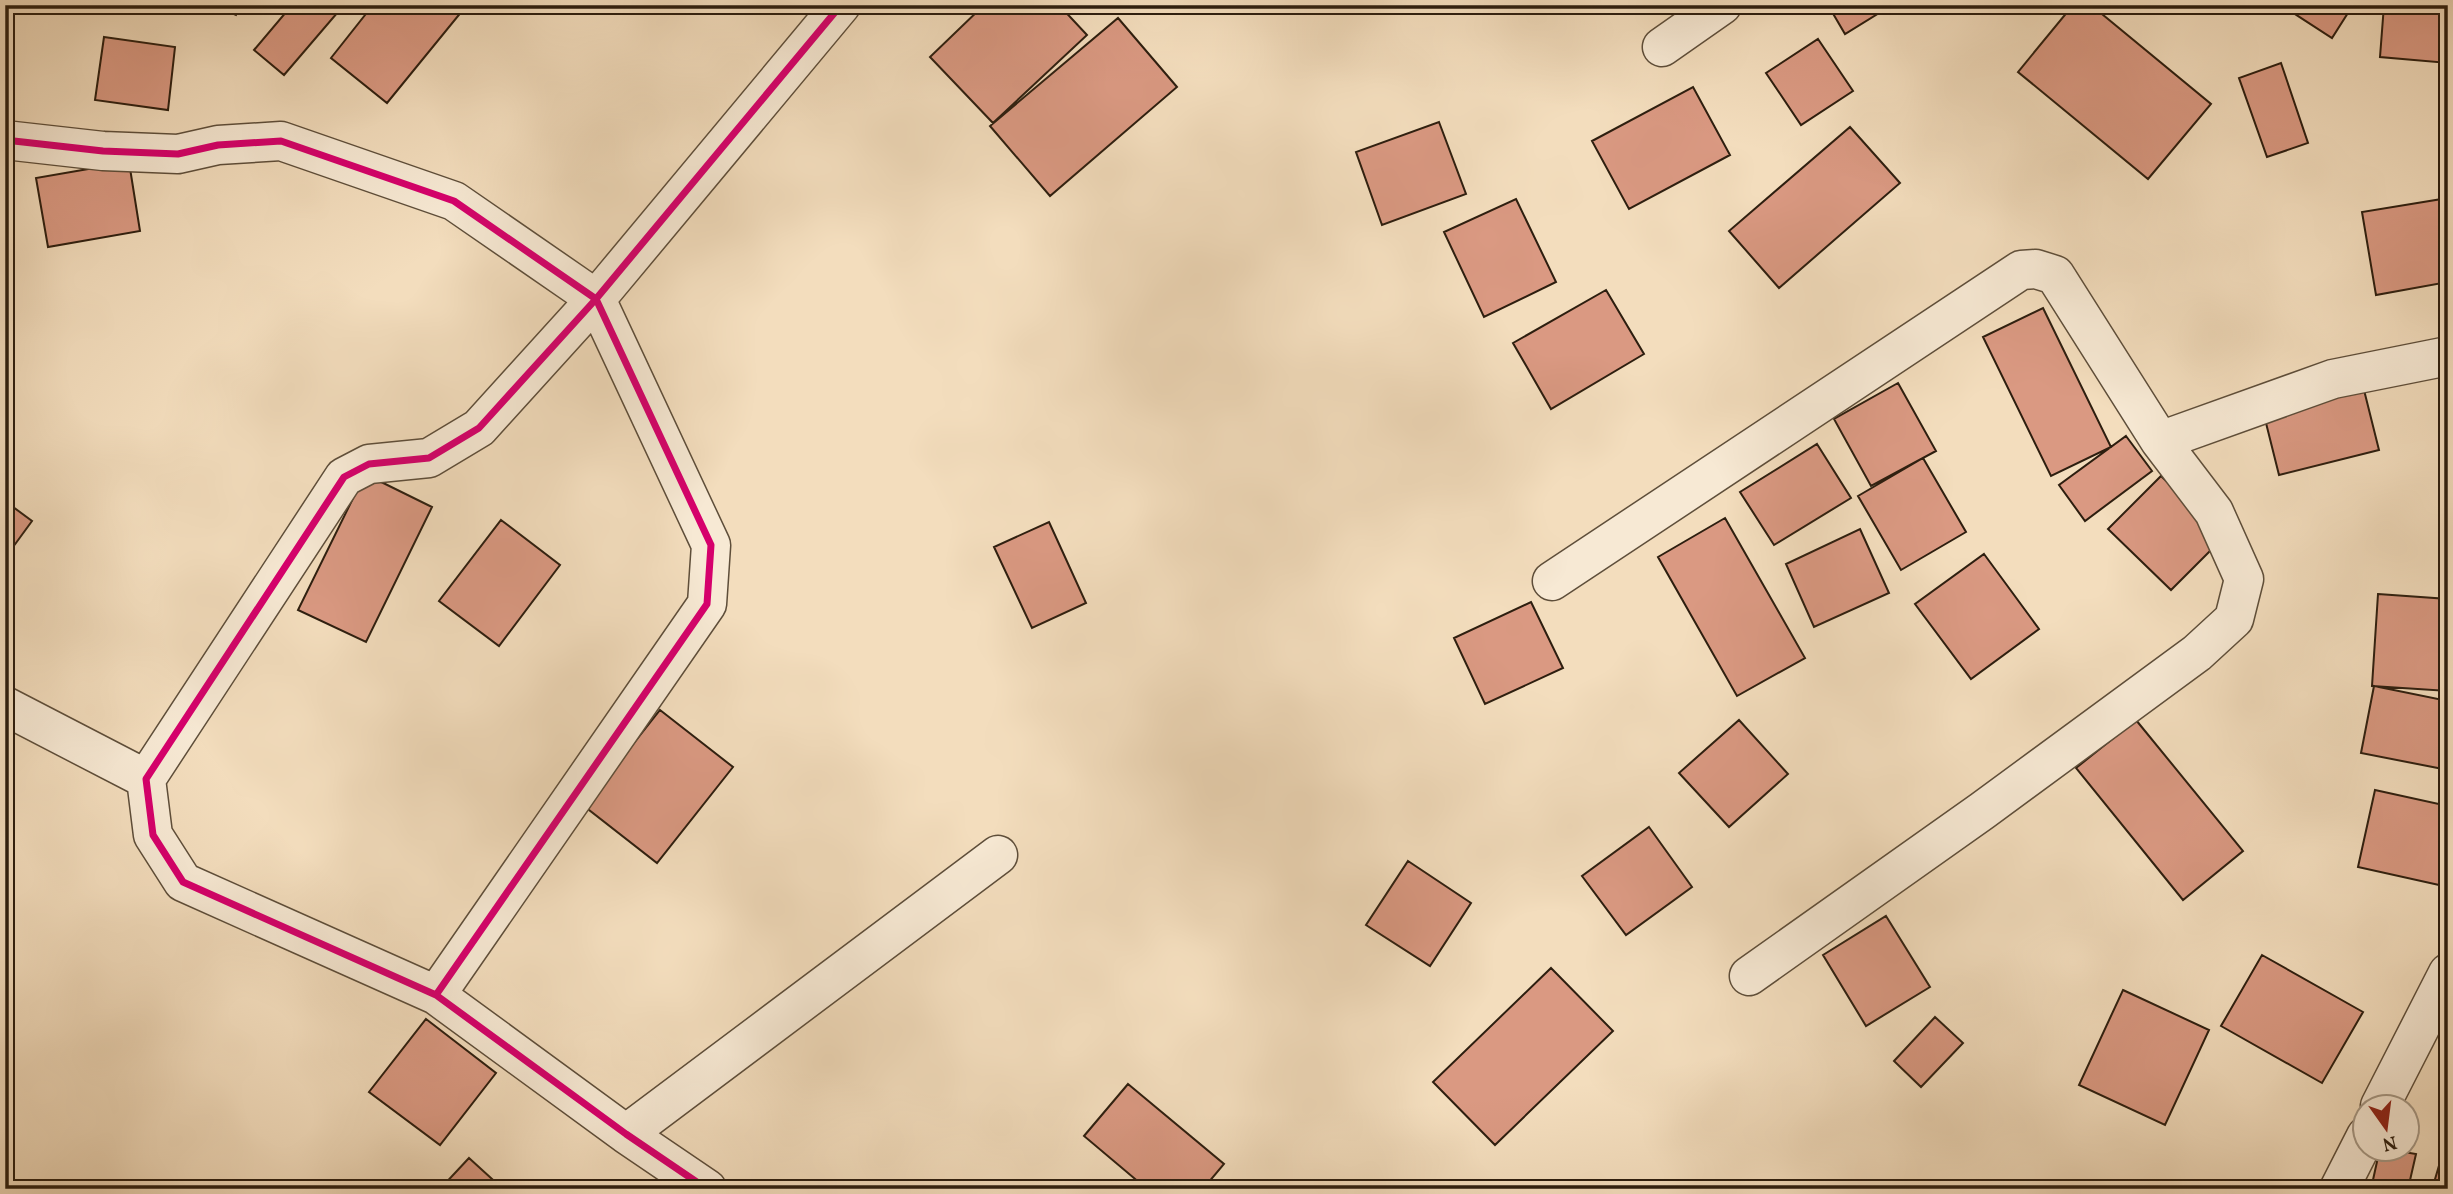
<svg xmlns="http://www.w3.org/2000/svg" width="2453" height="1194" font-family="Vollkorn,serif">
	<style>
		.building { fill: #da9982; stroke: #2d1e0f; stroke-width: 2 }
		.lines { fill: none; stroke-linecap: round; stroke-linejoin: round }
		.minor-casing { stroke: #5e4e3a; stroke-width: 41 }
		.minor { stroke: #f7e9d4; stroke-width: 38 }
		.cycleway-casing { stroke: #f7e9d4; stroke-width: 11 }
		.cycleway { stroke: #d6006c; stroke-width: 7 }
	</style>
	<rect width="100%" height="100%" fill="#f3ddbd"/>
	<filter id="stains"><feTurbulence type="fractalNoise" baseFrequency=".00286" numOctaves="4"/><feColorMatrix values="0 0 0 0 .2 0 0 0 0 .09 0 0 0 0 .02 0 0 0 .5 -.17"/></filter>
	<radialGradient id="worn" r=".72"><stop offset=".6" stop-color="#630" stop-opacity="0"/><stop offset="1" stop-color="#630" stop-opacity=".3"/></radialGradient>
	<path class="building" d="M213,5H241L236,15Z
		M292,5H344L284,75L254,50Z
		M373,5H467L387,103L331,58Z
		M984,5H1059L1087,35L993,123L930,57Z
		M1828,5H1892L1845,34Z
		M2073,5H2091L2211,104L2148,179L2018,72Z
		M2281,5H2353L2332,38Z
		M2384,5H2448V63L2380,57Z
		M1118,18L1177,87L1050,196L990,126Z
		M104,37L175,47L168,110L95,100Z
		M1818,39L1853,91L1801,125L1766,73Z
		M2281,63L2308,143L2267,157L2239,78Z
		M1693,87L1730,155L1629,209L1592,141Z
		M1439,122L1466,194L1382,225L1356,152Z
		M1850,127L1900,183L1779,288L1729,231Z
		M129,162L140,231L48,247L36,178Z
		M2448,198V282L2376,295L2362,212Z
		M1516,199L1556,282L1484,317L1444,232Z
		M1606,290L1644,354L1551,409L1513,343Z
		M2043,308L2111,447L2051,476L1983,337Z
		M1898,383L1936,451L1871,486L1834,419Z
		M2363,386L2379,450L2279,475L2263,411Z
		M2126,436L2152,471L2085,521L2059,485Z
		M1817,444L1851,498L1774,545L1740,492Z
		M1923,458L1966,532L1901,570L1858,496Z
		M365,474L432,507L366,642L298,610Z
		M2161,476L2224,537L2171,590L2108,529Z
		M5,501L32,521L5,558Z
		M1725,518L1805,658L1737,696L1658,557Z
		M501,520L560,565L499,646L439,601Z
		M1049,522L1086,603L1032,628L994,547Z
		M1860,529L1889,593L1814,627L1786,564Z
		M1984,554L2039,629L1971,679L1915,604Z
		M2378,594L2448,599V691L2372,686Z
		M1531,602L1563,668L1485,704L1454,638Z
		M2374,686L2448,701V770L2361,753Z
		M660,710L733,767L657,863L584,806Z
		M1739,720L1788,774L1729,827L1679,773Z
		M2136,720L2243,851L2183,900L2076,768Z
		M2375,790L2448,806V887L2358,867Z
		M1649,827L1692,887L1626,935L1582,876Z
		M1408,861L1471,903L1430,966L1366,925Z
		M1886,916L1930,987L1866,1026L1823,955Z
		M2262,955L2363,1012L2322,1083L2221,1026Z
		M1551,968L1613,1031L1495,1145L1433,1082Z
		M2123,990L2209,1030L2165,1125L2079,1085Z
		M1935,1017L1963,1043L1921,1087L1894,1061Z
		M426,1019L496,1073L440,1145L369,1092Z
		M1128,1084L1224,1164L1203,1189H1147L1084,1136Z
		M2448,1135V1189H2444L2433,1186Z
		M2380,1148L2416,1154L2408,1189H2371Z
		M469,1158L503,1189H440Z"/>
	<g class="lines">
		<g class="minor-casing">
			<path id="minor" d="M1662,47L1722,5
				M5,140L103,151L178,154L218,145L281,141L454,201L596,299L711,545L707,604L436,995
				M1552,581L2021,270L2036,269L2055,275L2160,441L2333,379L2448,356
				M5,706L146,779
				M1749,976L1982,811L2197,653L2234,619L2244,579L2214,512L2160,441
				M2380,1106L2448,973
				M626,1134L998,855
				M707,1189L626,1134L436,995L183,882L153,835L146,779L344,477L369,464L429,458L479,428L596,299L841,5
				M2339,1189L2366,1136"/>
		</g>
		<use href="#minor" class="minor"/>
		<g class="cycleway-casing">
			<path id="cycleway" d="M5,140L103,151L178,154L218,145L281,141L454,201L596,299L711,545L707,604L436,995
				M707,1189L626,1134L436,995L183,882L153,835L146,779L344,477L369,464L429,458L479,428L596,299L841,5"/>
		</g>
		<use href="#cycleway" class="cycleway"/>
	</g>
	<rect width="2453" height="1194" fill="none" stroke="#f3ddbd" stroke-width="28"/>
	<rect x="7" y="7" width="2439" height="1180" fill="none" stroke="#2d1e0f" stroke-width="3.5"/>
	<rect x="14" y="14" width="2425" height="1166" fill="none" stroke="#2d1e0f" stroke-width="2"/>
	<g transform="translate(2386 1128) rotate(166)"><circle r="33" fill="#f7e9d4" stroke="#a69885" stroke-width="2"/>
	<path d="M0-5L12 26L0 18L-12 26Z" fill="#8f2418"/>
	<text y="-10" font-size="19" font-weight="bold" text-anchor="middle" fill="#2d1e0f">N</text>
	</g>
	<rect width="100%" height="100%" filter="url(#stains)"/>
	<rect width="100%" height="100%" fill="url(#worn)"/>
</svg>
